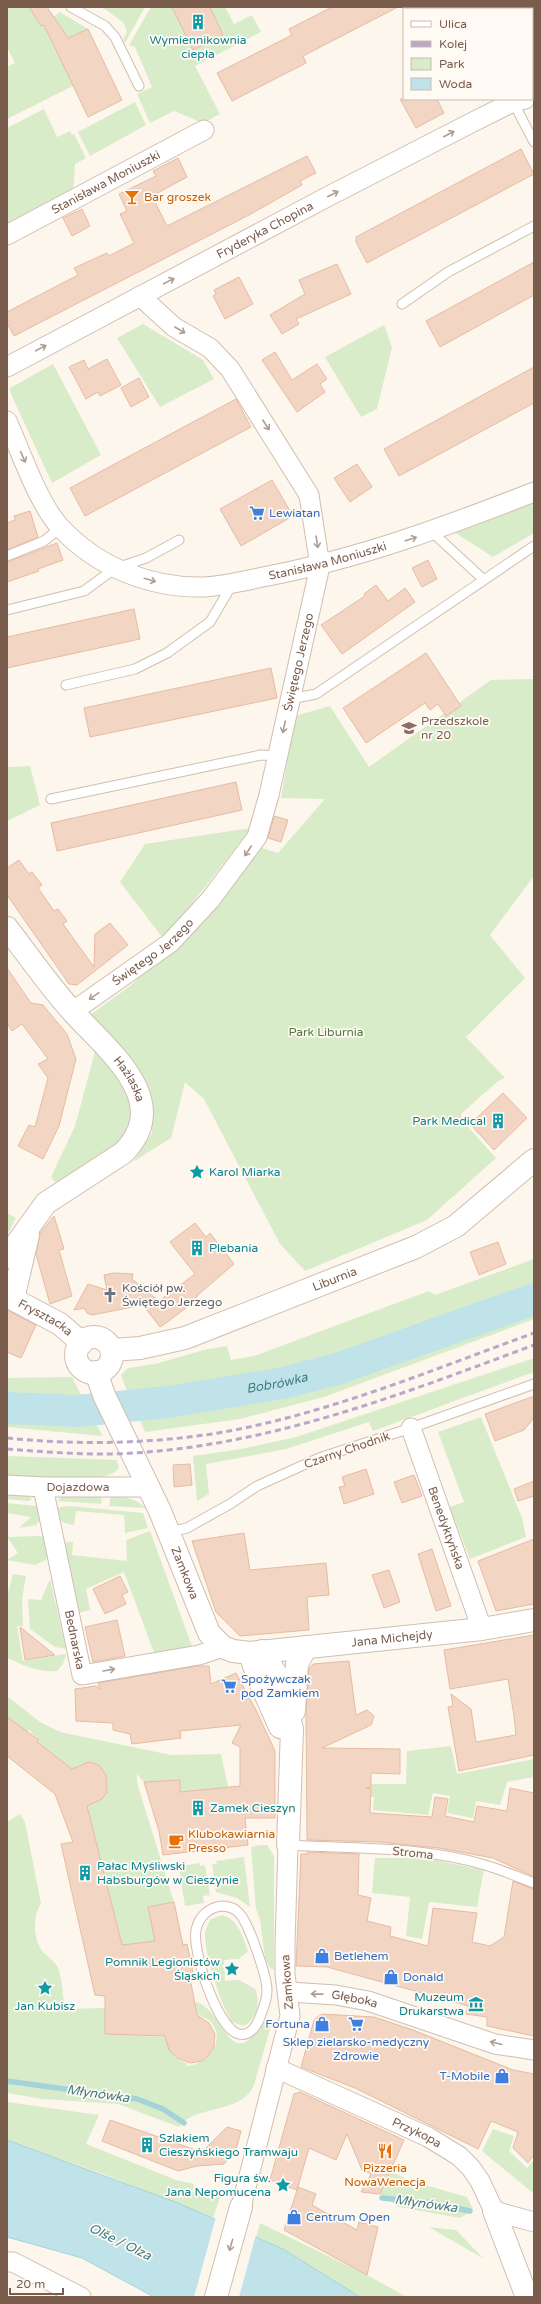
<svg xmlns="http://www.w3.org/2000/svg" width="541" height="2304" font-family="'Varela Round',sans-serif">
	<style>
		.green { fill: #d8ecc9 }
		.water { fill: #bfe3e8; stroke: #a5d3da }
		.pier { fill: #fdf6ec }
		.lines { fill: none; stroke-linecap: round; stroke-linejoin: round }
		.stream { stroke: #a5d3da; stroke-width: 5.5 }
		.river { stroke: #bfe3e8; stroke-width: 32 }
		.building { fill: #f3d5c3; stroke: #e6bba3 }
		.service-casing { stroke: #d1beb0; stroke-width: 11 }
		.minor-casing { stroke: #d1beb0; stroke-width: 21 }
		.tertiary-casing { stroke: #d1beb0; stroke-width: 24 }
		.service { stroke: #fff; stroke-width: 9 }
		.minor { stroke: #fff; stroke-width: 19 }
		.tertiary { stroke: #fff; stroke-width: 22 }
		.rail { stroke: #b9a8c9; stroke-width: 3; stroke-dasharray: 6 4; stroke-linecap: butt }
		.oneway { stroke: #af9d94 }
		.labels { text-anchor: middle; dominant-baseline: central; stroke-width: 3.5; stroke-linejoin: round; paint-order: stroke }
		.culture-label { font-size: 12px; fill: #0d838f; stroke: #fffaf3; text-anchor: start }
		.street-label { font-size: 12px; fill: #7a5c4d; stroke: #fffaf3 }
		.food-label { font-size: 12px; fill: #c56008; stroke: #fffaf3; text-anchor: start }
		.shop-label { font-size: 12px; fill: #366cbe; stroke: #fffaf3; text-anchor: start }
		.education-label { font-size: 12px; fill: #785e54; stroke: #fffaf3; text-anchor: start }
		.park-label { font-size: 12px; fill: #537a41; stroke: #fffaf3 }
		.worship-label { font-size: 12px; fill: #5b616d; stroke: #fffaf3; text-anchor: start }
		.water-label { font-size: 13px; font-style: italic; fill: #437c86; stroke: #fffaf3 }
	</style>
	<rect width="100%" height="100%" fill="#fdf6ec"/>
	<path class="green" d="M7,7H29L41,26L60,12L88,29L54,45L73,86L7,119V67L15,63L7,47Z
		M102,7H145L125,43L123,40L127,32L124,23Z
		M151,7H172L193,50L223,35L210,7H225L234,24L252,15L261,32L195,66L220,114L203,123L174,111L150,123L137,94L152,87L135,47L129,45Z
		M135,102L146,125L90,156L78,132Z
		M44,109L57,137L70,131L72,135L74,134L86,158L75,164L73,192L7,228V128Z
		M143,324L203,360L214,379L160,407L117,338Z
		M384,325L392,347L377,409L361,417L325,357Z
		M53,364L101,455L52,483L10,392V388Z
		M534,501V533L493,557L454,532Z
		M534,679V876L490,935L525,978L466,1037L505,1078L498,1081L462,1113L461,1119L496,1158L427,1220L305,1271L280,1244L204,1099L185,1082L171,1138L133,1162L152,1133V1102L142,1077L90,1015L130,986L203,917L256,846L278,853L325,799L281,798L295,716L330,706L369,767L491,680Z
		M30,766L40,805L7,821V767Z
		M251,828L184,914L162,937L120,882L145,844Z
		M96,1048L117,1071L131,1101L133,1122L128,1138L57,1184L51,1177L75,1126Z
		M7,1213L16,1218L7,1235Z
		M534,1259V1319L324,1397L240,1419L145,1432L123,1381L121,1375L128,1368L155,1364L204,1350L227,1346L231,1360L254,1356L429,1291L435,1295Z
		M534,1358V1372L373,1431L369,1422L286,1449L206,1464L209,1494L197,1501L193,1456L241,1449L296,1437Z
		M72,1377L85,1403L7,1402V1378Z
		M7,1415L92,1417L103,1436L7,1427Z
		M481,1417L522,1518L526,1537L470,1559L450,1507L464,1502L438,1432Z
		M7,1456L117,1460L119,1468C105,1487 30,1477 7,1477Z
		M7,1492L27,1495L32,1499L28,1501L7,1499Z
		M62,1496H102L101,1504L58,1501Z
		M111,1496C125,1497 135,1498 146,1508L109,1506Z
		M7,1503L36,1506L39,1508L41,1520L36,1525L19,1528L31,1517L7,1513Z
		M68,1506L143,1513L148,1528L125,1533L124,1515L76,1511L74,1525C62,1523 58,1521 57,1508Z
		M150,1531L193,1649L156,1658L124,1572L86,1589L90,1610L78,1613L63,1545L67,1542H73L72,1555L127,1561L126,1540Z
		M38,1536L44,1537L49,1554L46,1560L35,1565L7,1560L18,1553L7,1537Z
		M13,1574L26,1576L22,1599L23,1626H17L23,1661L66,1654L63,1664L57,1671C39,1673 23,1665 7,1658V1597Z
		M50,1579L66,1649L55,1647L30,1629L28,1599L41,1600Z
		M7,1696L40,1722L60,1732L171,1755L221,1754L228,1787L180,1792V1780L144,1782L137,1774V1783L174,1902L148,1907L155,1941L122,1945L87,1806L107,1792V1781L99,1765L89,1762L72,1769L37,1742L39,1740L29,1730L26,1733L7,1717Z
		M451,1746L457,1774L534,1759V1777L507,1782L500,1805L476,1801L473,1818L447,1813L450,1796L433,1793L428,1815L373,1810L374,1797L359,1796L360,1784H406L407,1751Z
		M20,1814L25,1822L41,1904C33,1915 33,1935 40,1948C44,1955 53,1959 57,1966C62,1974 63,1998 65,2009L105,2008V2034L167,2037C167,2049 173,2059 186,2063V2066C207,2065 227,2041 211,2022C208,2019 201,2016 197,2014L195,2002C225,2007 229,2081 266,2018L273,2019L254,2085C244,2109 211,2107 191,2117C186,2119 182,2124 179,2127L118,2104L42,2099L7,2093V1822Z
		M260,1845H267L274,1856V1970L270,1968L265,1958L260,1920L256,1909L251,1847Z
		M244,1857L250,1907L237,1898L216,1892L212,1864H217L216,1861Z
		M375,1858H425L484,1870L477,1907L429,1902L422,1939L406,1936L410,1897L372,1893Z
		M199,1863L200,1866L205,1865L210,1895L203,1896L204,1903L185,1906L179,1867Z
		M222,1915C238,1919 243,1937 248,1951L239,1959L224,1960L225,1981L239,1980L255,1989C261,2001 257,2019 244,2026L232,2022C221,2005 204,1953 205,1933C206,1928 208,1924 211,1919Z
		M7,2102L99,2115L86,2144L176,2180L194,2184L192,2192L211,2199L214,2192L221,2194L213,2218L106,2175L7,2140Z
		M493,2129L514,2136L509,2151L527,2168L534,2160V2194L482,2151Z
		M390,2171L411,2181L467,2197L473,2209L470,2212L460,2218L399,2207L380,2194Z
		M260,2223L367,2275L407,2297H360L283,2249L256,2237Z
		M429,2227L456,2230L484,2259Z"/>
	<path class="water" d="M7,2140L178,2203L283,2249L360,2297H154L82,2258L7,2237Z"/>
	<path class="pier" d="M216,2217L256,2235L239,2297H194Z"/>
	<g class="lines">
		<path class="stream" d="M7,2081L137,2099L163,2109L184,2123
			M382,2198L434,2203L470,2211"/>
		<path class="river" id="s1" d="M7,1408L78,1411L168,1402L283,1383L337,1369L534,1299"/>
	</g>
	<path class="building" d="M29,7H47L68,38L88,29L122,100L88,117L44,25L41,26Z
		M172,7H210L223,35L193,50Z
		M332,7H398L303,56L306,63L232,101L217,73L292,35L289,29Z
		M400,99H437L444,113L416,128Z
		M521,149L534,174L367,263L356,242V237Z
		M307,156L316,173L300,181L302,185L249,215L14,336L7,323V312L78,275L74,268L107,253L109,256L134,243L120,214L127,211L119,194L156,176L153,171L178,158L187,177L152,196L167,226Z
		M82,209L90,226L72,236L63,218Z
		M534,262V295L440,347L426,321Z
		M337,264L351,294L296,319L299,324L282,334L270,315L305,294L299,280Z
		M239,277L253,304L225,319L213,296L216,294L214,290Z
		M275,352L292,380L317,364L327,379L320,384L325,392L297,412L262,360Z
		M107,359L121,385L100,396L98,392L86,399L69,367L84,360L88,369Z
		M534,367V403L399,476L384,449Z
		M139,378L149,397L131,407L121,388Z
		M236,399L251,427L85,516L70,488Z
		M357,464L372,487L350,502L334,478Z
		M272,480L293,516L241,546L220,509Z
		M30,511L38,537L7,550V523L15,520L14,516Z
		M57,543L63,560L38,569L39,571L7,582V562Z
		M428,560L437,579L422,587L412,568Z
		M376,585L388,601L405,588L415,602L342,654L321,625L365,596L364,594Z
		M134,609L140,639L7,668V637Z
		M426,653L461,706L446,716L438,704L430,710L425,703L366,743L343,708Z
		M271,668L277,698L90,737L84,708Z
		M236,782L242,810L57,851L51,823Z
		M274,816L288,820L281,842L268,838Z
		M19,860L29,874L32,872L42,885L38,888L54,911L58,909L67,921L63,924L94,967L95,934L110,923L128,945L77,985L69,984L7,895V868Z
		M7,968L31,1003L43,1005L67,1034L76,1059L59,1126L43,1159L18,1146L29,1125L35,1127L48,1078L38,1064L48,1059L22,1024L12,1031L7,1023Z
		M503,1093L527,1118L494,1150L470,1124Z
		M54,1216L64,1249L59,1250L72,1296L50,1304L36,1254L40,1233Z
		M195,1223L206,1237L210,1233L234,1264L199,1294L190,1305L166,1323L160,1327L143,1305L92,1315L87,1313L84,1308L74,1310L88,1284L107,1290L104,1275L114,1273L133,1274L132,1279L159,1301L195,1274L170,1242Z
		M498,1242L506,1264L479,1275L470,1252Z
		M7,1310L36,1325L21,1358L7,1352Z
		M534,1396V1418L524,1430L495,1441L485,1414Z
		M190,1464L192,1485L174,1487L173,1465Z
		M366,1469L374,1494L344,1504L339,1487L345,1486L342,1477Z
		M414,1475L422,1496L402,1503L394,1482Z
		M534,1481V1496L518,1501L514,1489Z
		M244,1533L250,1570L326,1563L329,1595L307,1597L309,1630L240,1636L216,1612L192,1541Z
		M534,1539V1604L496,1611L478,1561Z
		M432,1549L451,1606L436,1611L418,1554Z
		M389,1570L400,1602L384,1608L372,1575Z
		M120,1576L128,1592L122,1595L126,1604L105,1614L93,1589Z
		M117,1620L125,1656L93,1662L85,1627Z
		M20,1627L55,1655L25,1660Z
		M534,1635V1755L459,1771L448,1707L453,1706L451,1694L471,1709L476,1742L516,1735L514,1716L508,1679L450,1689L444,1650Z
		M349,1661L356,1715L367,1710L374,1716L371,1725L322,1748L400,1749V1774L371,1773V1787L366,1788L371,1789L370,1813L432,1817L435,1797L448,1799L445,1816L474,1822L477,1806L507,1811L510,1788L534,1793V1877L493,1858L439,1848L380,1842L307,1840L306,1712L309,1669L313,1664Z
		M197,1666H209L211,1684L236,1673L256,1710L275,1751V1818H245L248,1845L163,1855L159,1831L144,1782L180,1780V1792L240,1786V1747L232,1743L241,1725L180,1731L181,1738L132,1744L130,1734L113,1730V1723L76,1721L75,1689L96,1686L100,1689L98,1683Z
		M7,1717L39,1740L37,1742L72,1769L89,1762L99,1765L106,1775L107,1792L102,1799L87,1806L122,1945L155,1941L148,1907L174,1902L183,1945L187,1944L194,1977L190,1978L197,2015L209,2023L215,2034L214,2047L208,2056L202,2061L190,2063L177,2058L169,2050L165,2036L105,2034V1996L95,1995L61,1844L73,1842L55,1794L7,1756Z
		M307,1852L359,1854L358,1895L371,1898L367,1921L391,1927L390,1936L428,1946L433,1908L477,1913L472,1942L490,1946L504,1937L513,1881L534,1889V2036L487,2026V2017L466,2014L468,2006L448,2000L327,1967L296,1966L301,1854H307Z
		M322,2014L374,2017L413,2030L513,2070L534,2074V2155L528,2163L513,2148L518,2132L491,2121L478,2149L355,2088L301,2067L314,2020Z
		M300,2092L404,2140L380,2194L361,2192L371,2174L362,2170L347,2134L336,2160L309,2148L297,2190L270,2180L294,2094Z
		M110,2120L193,2149H205L227,2127L241,2131L236,2150L224,2164L197,2166L178,2171L102,2141Z
		M298,2187L316,2194L312,2205L357,2230L359,2222L378,2227L367,2275L284,2230Z"/>
	<g class="lines">
		<g class="service-casing">
			<path id="service" d="M71,7L105,26L115,37L139,86
				M513,102L534,142
				M402,304L448,272L534,226
				M432,532L484,580
				M7,556L44,541L60,528
				M7,610L84,591L114,569L146,558L179,540
				M66,685L135,669L167,653L210,622L233,583
				M290,699L316,694L534,546
				M51,799L261,755L278,756
				M169,1532L187,1528L230,1504L257,1486L319,1458L411,1428L534,1384
				M288,1845C353,1849 422,1846 485,1865C502,1870 518,1877 534,1883
				M223,1906C230,1907 235,1908 239,1913C249,1923 267,1977 267,1990C267,1998 264,2007 261,2014C258,2025 249,2039 236,2033C216,2023 192,1951 196,1930C199,1916 209,1907 223,1906Z"/>
		</g>
		<g class="minor-casing">
			<g id="minor">
				<path id="s2" d="M7,235L204,130"/>
				<path id="s3" d="M7,367L327,197L469,124L513,102L525,99"/>
				<path id="s4" d="M7,421C21,452 38,503 60,527C97,567 150,588 203,587C225,586 247,580 268,576C361,558 447,526 534,492"/>
				<path id="s5" d="M72,1012L170,943L210,900L257,837L269,795L320,566L309,495L230,369L210,348L174,327L140,296"/>
				<path id="s6" d="M411,1428L482,1629"/>
				<path id="s7" d="M7,1485L43,1487H150"/>
				<path id="s8" d="M43,1487L82,1675L199,1655L223,1647"/>
				<path id="s9" d="M289,1992L336,1995L368,2001L495,2044L534,2050"/>
				<path id="s10" d="M276,2068L428,2137L459,2156L471,2168L480,2181L494,2211L534,2222"/>
				<path d="M241,2207L290,2016L285,1974V1944L288,1845"/>
				<path d="M7,2262H13L81,2297"/>
			</g>
		</g>
		<g class="tertiary-casing">
			<g id="tertiary">
				<path id="s11" d="M7,928C29,956 49,986 73,1012C107,1050 175,1101 123,1153L46,1203L7,1257"/>
				<path id="s12" d="M7,1296L60,1324L82,1343"/>
				<path d="M13,1299L28,1235"/>
				<circle cx="94" cy="1355" r="18"/>
				<path id="s13" d="M112,1350L140,1348L185,1338L416,1247L456,1226L534,1160"/>
				<path id="s14" d="M96,1372L104,1395L160,1511L209,1633L223,1647L233,1651L250,1653L482,1629L534,1620"/>
				<path d="M262,1651L279,1679L292,1729L288,1845"/>
				<path d="M250,1653L257,1675L280,1727"/>
				<path d="M294,1711L297,1664L306,1647"/>
				<path d="M494,2211L527,2297"/>
				<path d="M216,2297L241,2207"/>
			</g>
		</g>
		<use href="#service" class="service"/>
		<use href="#minor" class="minor"/>
		<use href="#tertiary" class="tertiary"/>
		<path class="rail" d="M7,1438C75,1445 144,1444 212,1434C323,1416 429,1371 534,1333
			M7,1449C49,1452 91,1456 134,1453C275,1444 402,1394 534,1345"/>
	</g>
	<defs><path id="oneway-shaft" d="M-6 0H5M1.5-3L5.5 0L1.5 3" fill="none" stroke-width="1.6" stroke-linecap="round" stroke-linejoin="round"/></defs>
	<g class="oneway">
		<use href="#oneway-shaft" transform="translate(449 134) rotate(-27)"/>
		<use href="#oneway-shaft" transform="translate(333 194) rotate(-27)"/>
		<use href="#oneway-shaft" transform="translate(169 281) rotate(-28)"/>
		<use href="#oneway-shaft" transform="translate(180 330) rotate(30)"/>
		<use href="#oneway-shaft" transform="translate(41 348) rotate(-28)"/>
		<use href="#oneway-shaft" transform="translate(266 425) rotate(57)"/>
		<use href="#oneway-shaft" transform="translate(23 457) rotate(66)"/>
		<use href="#oneway-shaft" transform="translate(411 539) rotate(-18)"/>
		<use href="#oneway-shaft" transform="translate(317 542) rotate(81)"/>
		<use href="#oneway-shaft" transform="translate(150 580) rotate(17)"/>
		<use href="#oneway-shaft" transform="translate(284 727) rotate(102)"/>
		<use href="#oneway-shaft" transform="translate(248 851) rotate(123)"/>
		<use href="#oneway-shaft" transform="translate(94 996) rotate(145)"/>
		<use href="#oneway-shaft" transform="translate(109 1670) rotate(-10)"/>
		<use href="#oneway-shaft" transform="translate(317 1994) rotate(-179)"/>
		<use href="#oneway-shaft" transform="translate(496 2043) rotate(-166)"/>
		<use href="#oneway-shaft" transform="translate(231 2245) rotate(106)"/>
	</g>
	<defs>
		<g id="building-bare" transform="scale(1.2)"><path d="M-4-6H4V6H1V3H-1V6H-4ZM-2.5-4.3h1.7v1.8h-1.7ZM.8-4.3h1.7v1.8H.8ZM-2.5-1h1.7V.8h-1.7ZM.8-1h1.7V.8H.8Z" fill="#0f9aa8" stroke="#fffaf3" stroke-width="2.5" paint-order="stroke"/></g>
		<g id="bar-bare" transform="scale(1.2)"><path d="M-6-5H6L.8 .8V4.5H3.5V6h-7V4.5H-.8V.8Z" fill="#e8710a" stroke="#fffaf3" stroke-width="2.5" paint-order="stroke"/></g>
		<g id="supermarket-bare" transform="scale(1.2)"><path d="M-6-5.5h2.5l.6 2H6L4.5 2H-2.5L-4.4-4H-6ZM-1.5 3.2a1.3 1.3 0 1 0 .1 0ZM3 3.2a1.3 1.3 0 1 0 .1 0Z" fill="#3f7fe0" stroke="#fffaf3" stroke-width="2.5" paint-order="stroke"/></g>
		<g id="school-bare" transform="scale(1.2)"><path d="M0-5L7-2L0 1L-7-2ZM-4 1L0 2.5L4 1V4Q0 6-4 4Z" fill="#8d6e63" stroke="#fffaf3" stroke-width="2.5" paint-order="stroke"/></g>
		<g id="sight-bare" transform="scale(1.2)"><path d="M0-6L1.8-2.2L6-1.7L2.9 1.2L3.7 5.4L0 3.3L-3.7 5.4L-2.9 1.2L-6-1.7L-1.8-2.2Z" fill="#0f9aa8" stroke="#fffaf3" stroke-width="2.5" paint-order="stroke"/></g>
		<g id="church-bare" transform="scale(1.2)"><path d="M-1.2-6h2.4v3.5h3.3v2.4h-3.3V6h-2.4V-.1h-3.3v-2.4h3.3Z" fill="#6b7280" stroke="#fffaf3" stroke-width="2.5" paint-order="stroke"/></g>
		<g id="cafe-bare" transform="scale(1.2)"><path d="M-5.5-4.5H6V0H3Q3 3.5 0 3.5H-2.5Q-5.5 3.5-5.5 0ZM3-3.2v2h1.7v-2ZM-6 4.5H4V6H-6Z" fill="#e8710a" stroke="#fffaf3" stroke-width="2.5" paint-order="stroke"/></g>
		<g id="shop-bare" transform="scale(1.2)"><path d="M-5-2.5h2.3a2.7 3.5 0 0 1 5.4 0H5L5.5 6h-11ZM-1.5-2.5h3a1.5 2.3 0 0 0-3 0Z" fill="#3f7fe0" stroke="#fffaf3" stroke-width="2.5" paint-order="stroke"/></g>
		<g id="museum-bare" transform="scale(1.2)"><path d="M0-6L6-3V-2H-6V-3ZM-5-1h2V3h-2ZM-1-1h2V3h-2ZM3-1h2V3H3ZM-6 4H6V6H-6Z" fill="#0f9aa8" stroke="#fffaf3" stroke-width="2.5" paint-order="stroke"/></g>
		<g id="restaurant-bare" transform="scale(1.2)"><path d="M-5-6h1v4h1v-4h1v4h1v-4h1v5L-1.5 .5V6h-2V.5L-5-1ZM5-6V6H3V1.5H1.5Q1.5-4 5-6Z" fill="#e8710a" stroke="#fffaf3" stroke-width="2.5" paint-order="stroke"/></g>
	</defs>
	<g fill-rule="evenodd">
		<use href="#building-bare" x="198" y="22"/>
		<use href="#bar-bare" x="132" y="197"/>
		<use href="#supermarket-bare" x="257" y="513"/>
		<use href="#school-bare" x="409" y="728"/>
		<use href="#building-bare" x="498" y="1121"/>
		<use href="#sight-bare" x="197" y="1172"/>
		<use href="#building-bare" x="197" y="1248"/>
		<use href="#church-bare" x="110" y="1295"/>
		<use href="#supermarket-bare" x="229" y="1686"/>
		<use href="#building-bare" x="198" y="1808"/>
		<use href="#cafe-bare" x="176" y="1841"/>
		<use href="#building-bare" x="85" y="1873"/>
		<use href="#shop-bare" x="322" y="1956"/>
		<use href="#sight-bare" x="232" y="1969"/>
		<use href="#shop-bare" x="391" y="1977"/>
		<use href="#sight-bare" x="45" y="1988"/>
		<use href="#museum-bare" x="476" y="2004"/>
		<use href="#shop-bare" x="322" y="2024"/>
		<use href="#supermarket-bare" x="356" y="2024"/>
		<use href="#shop-bare" x="502" y="2076"/>
		<use href="#building-bare" x="147" y="2145"/>
		<use href="#restaurant-bare" x="385" y="2151"/>
		<use href="#sight-bare" x="283" y="2185"/>
		<use href="#shop-bare" x="294" y="2217"/>
	</g>
	<g class="labels">
		<g class="culture-label">
			<text x="198" y="40" text-anchor="middle">Wymiennikownia<tspan x="198" dy="14">ciepła</tspan></text>
			<text x="486" y="1121" text-anchor="end">Park Medical</text>
			<text x="209" y="1172">Karol Miarka</text>
			<text x="209" y="1248">Plebania</text>
			<text x="210" y="1808">Zamek Cieszyn</text>
			<text x="97" y="1866">Pałac Myśliwski<tspan x="97" dy="14">Habsburgów w Cieszynie</tspan></text>
			<text x="220" y="1962" text-anchor="end">Pomnik Legionistów<tspan x="220" dy="14">Śląskich</tspan></text>
			<text x="464" y="1997" text-anchor="end">Muzeum<tspan x="464" dy="14">Drukarstwa</tspan></text>
			<text x="45" y="2006" text-anchor="middle">Jan Kubisz</text>
			<text x="159" y="2138">Szlakiem<tspan x="159" dy="14">Cieszyńskiego Tramwaju</tspan></text>
			<text x="271" y="2178" text-anchor="end">Figura św.<tspan x="271" dy="14">Jana Nepomucena</tspan></text>
		</g>
		<g class="street-label">
			<text stroke="none"><textPath href="#s2" startOffset="112">Stanisława Moniuszki</textPath></text>
			<text stroke="none"><textPath href="#s3" startOffset="292">Fryderyka Chopina</textPath></text>
			<text stroke="none"><textPath href="#s4" startOffset="406">Stanisława Moniuszki</textPath></text>
			<text stroke="none"><textPath href="#s5" startOffset="437">Świętego Jerzego</textPath></text>
			<text stroke="none"><textPath href="#s5" startOffset="101">Świętego Jerzego</textPath></text>
			<text stroke="none"><textPath href="#s11" startOffset="195">Hażlaska</textPath></text>
			<text stroke="none"><textPath href="#s13" startOffset="235">Liburnia</textPath></text>
			<text stroke="none"><textPath href="#s12" startOffset="44">Frysztacka</textPath></text>
			<text transform="translate(347 1450) rotate(-19)">Czarny Chodnik</text>
			<text stroke="none"><textPath href="#s7" startOffset="71">Dojazdowa</textPath></text>
			<text stroke="none"><textPath href="#s6" startOffset="106">Benedyktyńska</textPath></text>
			<text stroke="none"><textPath href="#s14" startOffset="220">Zamkowa</textPath></text>
			<text stroke="none"><textPath href="#s14" startOffset="475">Jana Michejdy</textPath></text>
			<text stroke="none"><textPath href="#s8" startOffset="156">Bednarska</textPath></text>
			<text transform="translate(413 1853) rotate(6)">Stroma</text>
			<text transform="translate(287 1982) rotate(-94)">Zamkowa</text>
			<text stroke="none"><textPath href="#s9" startOffset="66">Głęboka</textPath></text>
			<text stroke="none"><textPath href="#s10" startOffset="155">Przykopa</textPath></text>
		</g>
		<g class="food-label">
			<text x="144" y="197">Bar groszek</text>
			<text x="188" y="1834">Klubokawiarnia<tspan x="188" dy="14">Presso</tspan></text>
			<text x="385" y="2168" text-anchor="middle">Pizzeria<tspan x="385" dy="14">NowaWenecja</tspan></text>
		</g>
		<g class="shop-label">
			<text x="269" y="513">Lewiatan</text>
			<text x="241" y="1679">Spożywczak<tspan x="241" dy="14">pod Zamkiem</tspan></text>
			<text x="334" y="1956">Betlehem</text>
			<text x="403" y="1977">Donald</text>
			<text x="310" y="2024" text-anchor="end">Fortuna</text>
			<text x="356" y="2042" text-anchor="middle">Sklep zielarsko-medyczny<tspan x="356" dy="14">Zdrowie</tspan></text>
			<text x="490" y="2076" text-anchor="end">T-Mobile</text>
			<text x="306" y="2217">Centrum Open</text>
		</g>
		<g class="education-label">
			<text x="421" y="721">Przedszkole<tspan x="421" dy="14">nr 20</tspan></text>
		</g>
		<g class="park-label">
			<text x="326" y="1032">Park Liburnia</text>
		</g>
		<g class="worship-label">
			<text x="122" y="1288">Kościół pw.<tspan x="122" dy="14">Świętego Jerzego</tspan></text>
		</g>
		<g class="water-label">
			<text stroke="none"><textPath href="#s1" startOffset="272">Bobrówka</textPath></text>
			<text transform="translate(98 2094) rotate(8)">Młynówka</text>
			<text transform="translate(426 2204) rotate(8)">Młynówka</text>
			<text transform="translate(120 2242) rotate(26)">Olše / Olza</text>
		</g>
	</g>
	<rect width="541" height="2304" fill="none" stroke="#7a5c4d" stroke-width="16"/>
	<rect x="403" y="8" width="130" height="92" fill="#fffaf3" stroke="#cabbb1"/>
	<rect x="411" y="21" width="20" height="6" fill="#ffffff" stroke="#cabbb1"/>
	<text x="439" y="28" font-size="12" fill="#7a5c4d">Ulica</text>
	<rect x="411" y="41" width="20" height="6" fill="#b9a8c9" stroke="#cabbb1"/>
	<text x="439" y="48" font-size="12" fill="#7a5c4d">Kolej</text>
	<rect x="411" y="58" width="20" height="12" fill="#d8ecc9" stroke="#cabbb1"/>
	<text x="439" y="68" font-size="12" fill="#7a5c4d">Park</text>
	<rect x="411" y="78" width="20" height="12" fill="#bfe3e8" stroke="#cabbb1"/>
	<text x="439" y="88" font-size="12" fill="#7a5c4d">Woda</text>
	<path d="M10 2288v6h53v-6" fill="none" stroke="#7a5c4d" stroke-width="2"/>
	<text x="16" y="2288" font-size="12" fill="#7a5c4d" stroke="#fffaf3" stroke-width="3" paint-order="stroke">20 m</text>
</svg>
